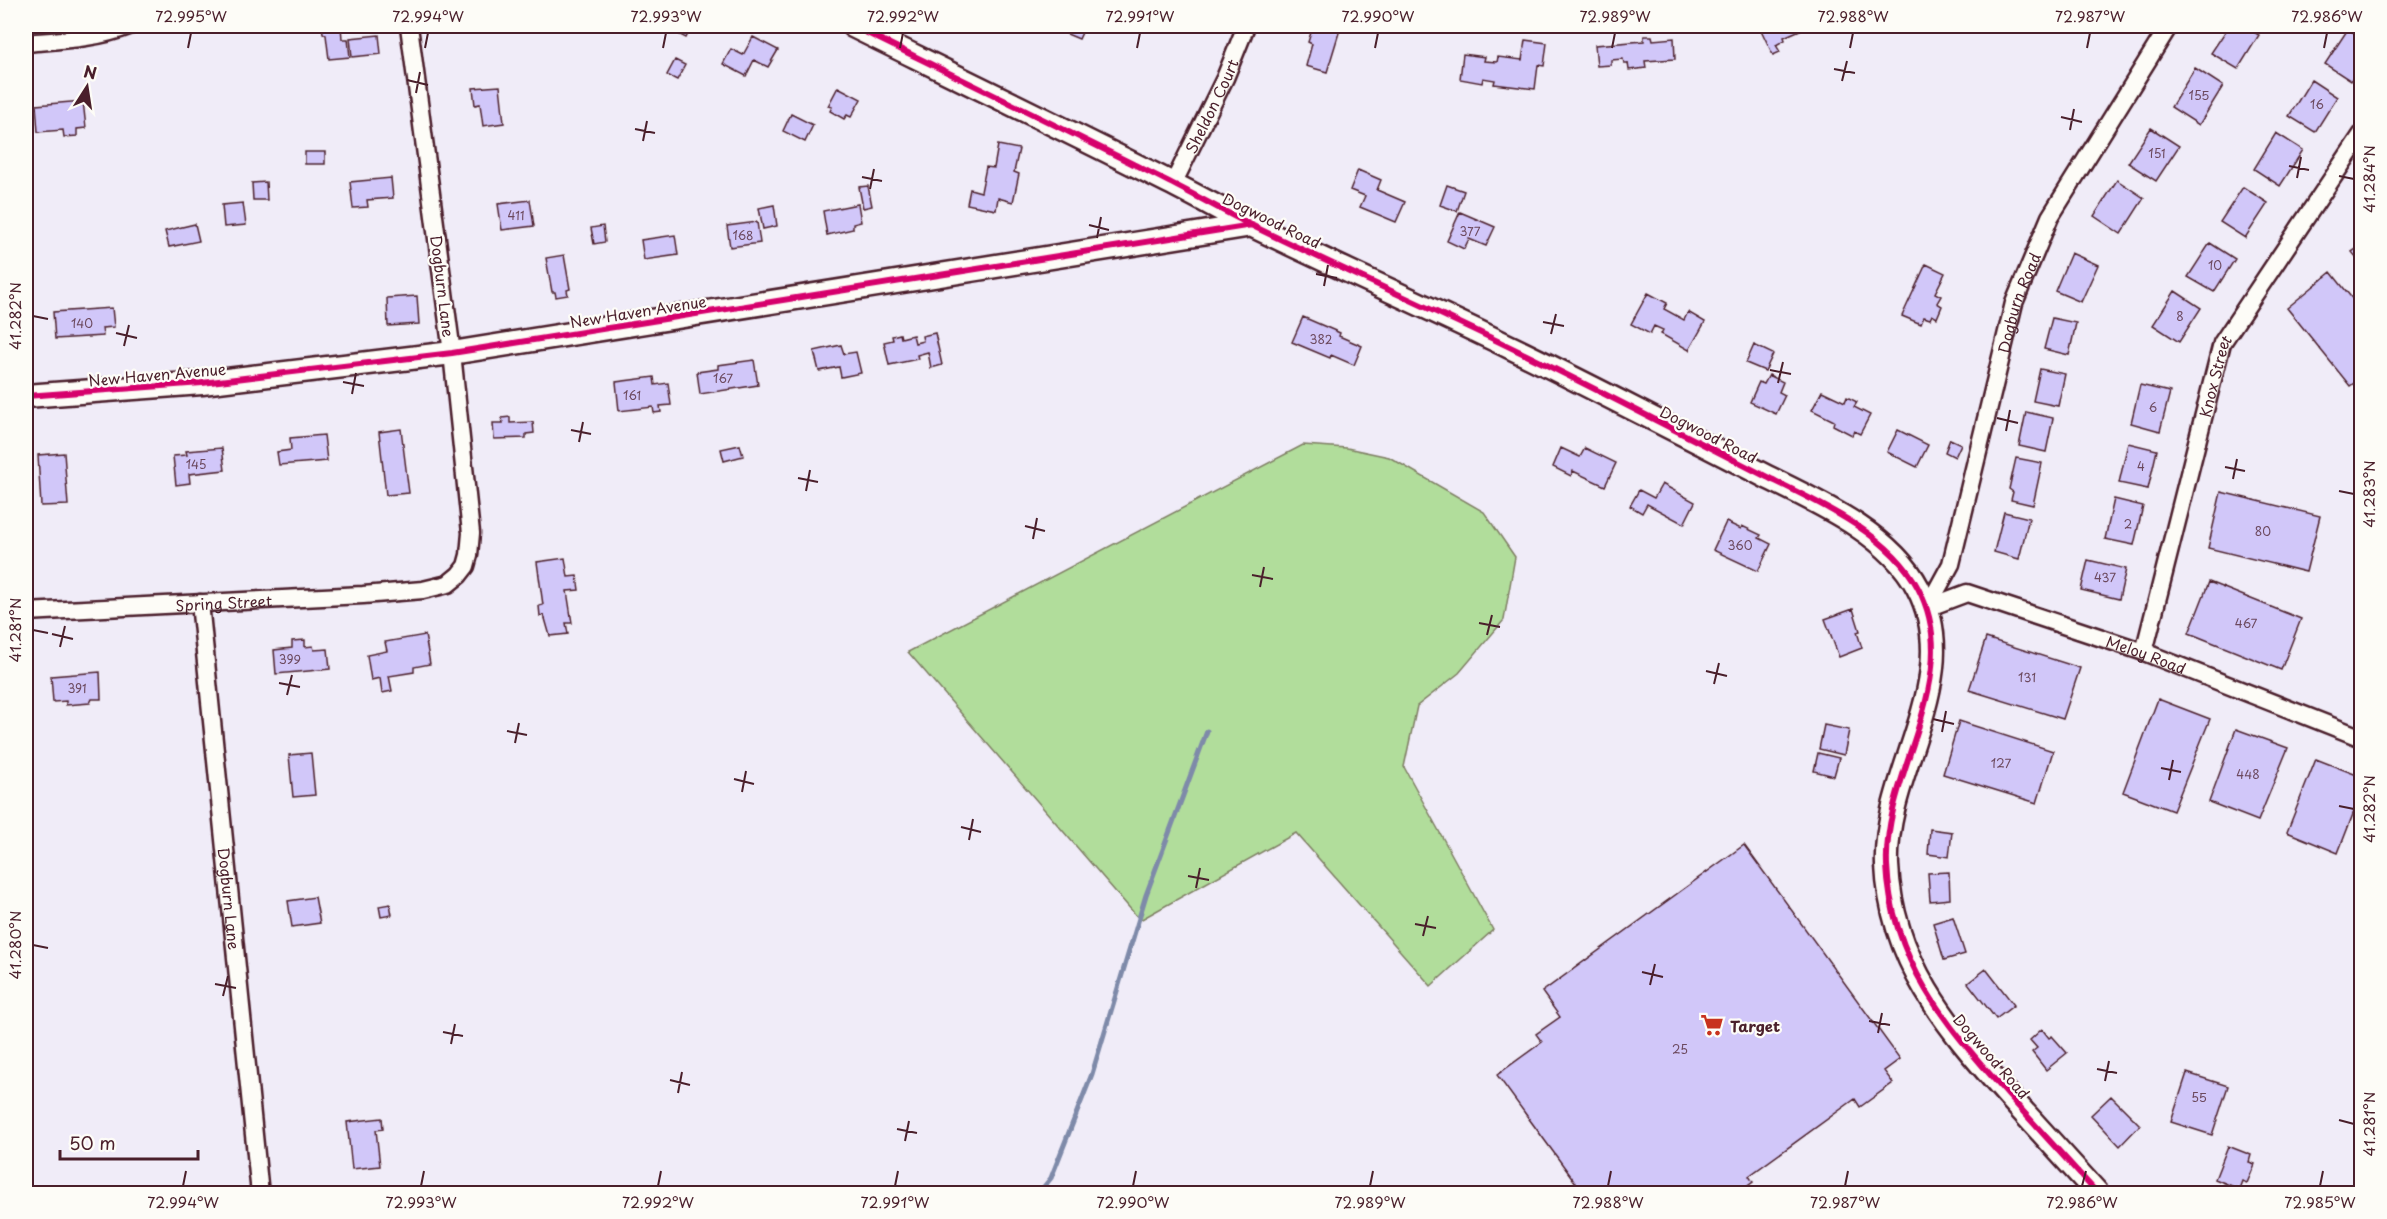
<svg xmlns="http://www.w3.org/2000/svg" width="2387" height="1219" font-family="'Playpen Sans',sans-serif">
	<style>
		.green { fill: #b1dd9b; stroke: #7e7e63; stroke-width: 1.5 }
		.lines { fill: none; stroke-linecap: round; stroke-linejoin: round }
		.stream { stroke: #7e8aa9; stroke-width: 5 }
		.building { fill: #d1c7f9; stroke: #4a1f2b; stroke-width: 1.5 }
		.street-casing { stroke: #4a1f2b; stroke-width: 21 }
		.secondary-casing { stroke: #4a1f2b; stroke-width: 27 }
		.street { stroke: #fdfcf7; stroke-width: 16 }
		.secondary { stroke: #fdfcf7; stroke-width: 22 }
		.cycleway-casing { stroke: #fdfcf7; stroke-width: 10 }
		.cycleway { stroke: #d6006c; stroke-width: 6 }
		.ticks { fill: none; stroke: #4a1f2b; stroke-width: 2 }
		.labels { text-anchor: middle; dominant-baseline: central; stroke-width: 4.5; stroke-linejoin: round; paint-order: stroke }
		.number-label { font-size: 12px; fill: #6c495e }
		.street-label { font-size: 15px; fill: #4a1f2b; stroke: #fdfcf7 }
		.poi-label { font-size: 15px; font-weight: bold; fill: #4a1f2b; stroke: #fdfcf7; text-anchor: start }
		.neatline { fill: none; stroke: #4a1f2b; stroke-width: 2 }
		.ticks-label { font-size: 15px; text-anchor: middle; fill: #4a1f2b }
	</style>
	<rect width="100%" height="100%" fill="#f0ecf8"/>
	<filter id="ink" filterUnits="userSpaceOnUse"><feTurbulence type="fractalNoise" baseFrequency=".0167" numOctaves="2"/><feDisplacementMap in="SourceGraphic" scale="12" xChannelSelector="R" yChannelSelector="G"/><feConvolveMatrix kernelMatrix="1 2 1 2 8 2 1 2 1" color-interpolation-filters="sRGB"/></filter>
	<g filter="url(#ink)">
		<path class="green" d="M1303,445L1347,448L1389,457L1484,512L1515,557L1504,620L1459,673L1417,706L1404,767L1493,930L1431,986L1296,833L1140,920L908,652Z"/>
		<g class="lines">
			<path class="stream" d="M1038,1194L1051,1178L1092,1074L1146,895L1207,731"/>
		</g>
		<path class="building" d="M322,26H341L342,39H348L350,57L329,59L326,35L323,33Z
			M666,26H692L686,38L665,27Z
			M1048,26H1085L1079,39Z
			M1313,26H1341L1327,72L1306,66L1312,44L1308,42Z
			M1771,26H1809L1784,37L1785,40L1776,45L1780,52L1773,55L1761,30Z
			M2229,26H2243L2259,35L2238,69L2211,53Z
			M2348,29L2362,38V64L2351,81L2325,64Z
			M379,35L381,54L352,57L350,38Z
			M1644,36H1652L1653,40L1674,38L1675,59L1645,61L1646,68L1629,70L1628,63H1624L1623,59L1611,60V65L1597,66L1595,45L1644,41Z
			M753,37L778,50L768,67L754,60L746,76L723,64L731,49L743,55Z
			M1525,40L1547,43L1544,66L1538,65L1535,89L1494,84L1495,80L1483,78L1482,83L1460,79L1463,54L1485,57L1484,61L1497,62L1498,57L1522,60Z
			M675,60L685,65L677,80L667,75Z
			M2195,68L2223,86L2199,125L2171,107Z
			M2311,80L2337,97L2315,132L2289,116Z
			M500,86L504,123L483,126L480,104L475,105L473,88Z
			M838,87L861,99L851,117L847,115L844,119L830,111L832,107L828,106Z
			M83,101L86,128L77,129V136L64,137L63,130L38,132L36,105Z
			M791,114L813,125L805,142L783,131Z
			M2151,128L2179,146L2156,181L2128,163Z
			M2276,133L2303,150L2280,186L2254,169Z
			M998,145L1019,149L1014,172L1019,174L1013,202L998,198L996,210L967,204L970,189L981,192L986,167L994,168Z
			M305,152H325V164H305Z
			M1358,170L1381,180L1377,190L1405,202L1396,222L1360,207L1365,196L1350,190Z
			M391,178L393,198L367,200L368,207L353,208L350,182Z
			M2117,180L2144,198L2121,234L2094,216Z
			M266,182L267,200H253L252,183Z
			M1447,185L1464,191L1457,211L1440,205Z
			M868,186L872,206L863,208L859,187Z
			M2243,187L2268,203L2245,238L2220,222Z
			M530,200L534,226L502,230L498,204Z
			M243,203L246,225L224,227L222,205Z
			M858,204L861,222L853,224V229L827,235L823,211Z
			M774,205L777,226L763,229L759,208Z
			M1460,212L1495,227L1486,246L1469,239L1464,249L1447,241Z
			M757,222L760,243L730,247L727,226Z
			M195,224L199,241L169,247L165,231Z
			M603,226L605,242L594,244L591,228Z
			M675,235L678,255L644,260L641,240Z
			M2210,243L2235,259L2214,292L2188,277Z
			M2362,245V264L2352,252Z
			M2071,253L2098,265L2081,302L2055,291Z
			M564,255L570,289L567,290L568,295L556,297L555,292H552L546,258Z
			M1926,264L1945,273L1935,293L1941,296L1937,303L1942,306L1937,318L1932,315L1930,319L1924,317L1921,324L1902,316Z
			M2331,272L2362,311V377L2350,386L2287,308Z
			M2175,291L2201,308L2179,342L2153,325Z
			M1648,293L1667,303L1664,309L1684,320L1688,312L1705,322L1689,350L1661,334L1663,330L1654,326L1650,334L1631,324Z
			M417,296L419,324L388,326L387,298Z
			M112,308L114,327L102,328L103,336L55,339L53,312Z
			M1303,317L1340,333L1339,336L1362,346L1354,365L1331,355L1330,358L1292,342Z
			M2052,318L2076,323L2069,355L2044,349Z
			M935,333L942,365L931,368L928,352L917,355L918,359L889,365L884,342L893,340L892,336L900,334L901,338L913,335L915,343L923,341L922,336Z
			M841,345L844,354L856,352L861,373L841,377L839,367L819,371L814,351Z
			M1754,345L1773,354L1765,371L1746,363Z
			M754,360L758,385L700,394L697,372L718,369V365Z
			M2040,369L2065,374L2058,406L2033,401Z
			M1769,375L1783,382L1779,392L1785,395L1776,414L1750,402L1759,382L1764,384Z
			M654,377L655,385L668,383L671,405L660,406L661,412L654,413L653,407L619,411L616,382Z
			M2140,385L2170,392L2160,431L2131,423Z
			M1822,391L1845,402L1847,397L1857,402L1854,407L1870,415L1860,434L1854,431L1852,435L1833,425L1834,421L1812,410Z
			M2026,412L2053,418L2046,452L2019,446Z
			M510,417V423L533,422L534,433L526,434V438L494,439L493,423H503L502,418Z
			M401,429L409,493L386,495L379,432Z
			M1898,430L1928,445L1917,467L1887,452Z
			M324,435L327,461L279,465L277,452L291,450L290,438Z
			M1950,439L1961,444L1955,457L1945,452Z
			M2128,443L2157,450L2148,489L2119,483Z
			M740,445L743,456L724,461L721,449Z
			M222,448L225,470L189,474L190,483L176,485L173,456L187,455L186,451Z
			M1561,448L1580,457L1585,448L1616,463L1605,486L1573,471L1571,476L1553,467Z
			M64,453L68,505L41,506L38,455Z
			M2016,458L2042,463L2033,505L2011,500L2013,492L2009,489Z
			M1662,484L1695,502L1684,524L1647,504L1642,513L1630,506L1639,490L1654,498Z
			M2221,492L2320,516L2306,572L2208,548Z
			M2114,499L2143,506L2134,545L2105,539Z
			M2004,512L2029,518L2019,559L1994,552Z
			M1726,522L1741,529L1742,526L1761,535L1759,538L1771,544L1758,571L1713,550Z
			M565,558L568,577L577,576L579,590L567,591L572,623H566L568,634L550,636L544,615L540,616L539,606L543,605L537,562Z
			M2088,560L2126,569L2119,599L2081,590Z
			M2209,582L2301,619L2281,670L2189,633Z
			M1853,609L1860,631L1857,632L1862,648L1839,657L1825,619Z
			M425,635L430,664L414,667V672L389,676L392,691L382,693L380,678L371,680L367,655L387,651L385,642Z
			M1986,638L2080,668L2063,719L1969,690Z
			M305,640V647L313,646L314,650L328,649L330,669L276,674L274,650L292,648V641Z
			M100,672L101,699H92L90,703L66,705V701L53,702L51,676Z
			M2158,699L2210,719L2173,811L2123,792Z
			M1959,721L2053,751L2037,803L1943,774Z
			M1824,725L1849,730L1844,755L1819,749Z
			M2236,729L2288,748L2258,821L2209,802Z
			M311,753L315,795L293,797L289,755Z
			M1818,753L1839,758L1834,776L1814,771Z
			M2316,759L2362,777V791L2338,853L2287,832Z
			M1930,829L1952,832L1949,857L1928,854Z
			M1744,845L1900,1059L1884,1071L1893,1083L1860,1107L1855,1099L1749,1176L1753,1182L1737,1194H1584L1497,1075L1542,1042L1536,1034L1560,1017L1542,992Z
			M1949,872L1950,899L1930,901L1928,873Z
			M315,897L320,923L292,927L288,901Z
			M390,904L392,915L381,917L379,906Z
			M1953,917L1965,954L1944,960L1933,923Z
			M1986,969L2014,1005L1996,1019L1968,983Z
			M2042,1029L2049,1038L2052,1036L2067,1053L2046,1070L2032,1052L2037,1048L2030,1040Z
			M2187,1073L2228,1086L2212,1135L2171,1122Z
			M2111,1096L2140,1125L2120,1146L2091,1115Z
			M382,1118L383,1129L376,1130L380,1166L352,1169L347,1122Z
			M2228,1146L2251,1155L2249,1162L2255,1164L2247,1183L2242,1181L2239,1189L2215,1179Z"/>
		<g class="lines">
			<g class="street-casing">
				<g id="street">
					<path d="M26,43C61,40 96,39 129,26"/>
					<path id="s1" d="M1173,184L1225,78L1246,26"/>
					<path id="s2" d="M200,603L260,1194"/>
					<path id="s3" d="M1927,608L1951,564L2014,303L2050,217L2169,26"/>
					<path id="s4" d="M1927,608L1967,593L2144,652L2362,738"/>
					<path id="s5" d="M26,612L363,595L423,590L448,584L459,575L466,566L469,555L471,533L452,353L409,26"/>
					<path id="s6" d="M2144,652L2222,343L2362,134"/>
				</g>
			</g>
			<g class="secondary-casing">
				<path id="secondary" d="M853,26C959,78 1064,129 1169,182C1197,196 1225,212 1253,226C1339,268 1426,306 1512,348C1566,374 1620,402 1673,429C1705,445 1736,461 1767,477C1818,502 1891,535 1918,588C1966,679 1883,771 1887,865C1891,961 1947,1026 2008,1095C2038,1128 2068,1161 2098,1194
					M26,396L202,383L452,353L1252,225"/>
			</g>
			<use href="#street" class="street"/>
			<use href="#secondary" class="secondary"/>
			<g class="cycleway-casing">
				<path id="cycleway" d="M853,26C959,78 1064,129 1169,182C1197,196 1225,212 1253,226C1339,268 1426,306 1512,348C1566,374 1620,402 1673,429C1705,445 1736,461 1767,477C1818,502 1891,535 1918,588C1966,679 1883,771 1887,865C1891,961 1947,1026 2008,1095C2038,1128 2068,1161 2098,1194
					M26,396L202,383L452,353L1252,225"/>
			</g>
			<use href="#cycleway" class="cycleway"/>
		</g>
	</g>
	<path class="ticks" d="M188,48L191,33M425,48L428,33M663,48L666,33M900,48L903,33M1137,48L1140,33M1375,48L1378,33M1612,48L1615,33M1850,48L1853,33M2087,48L2090,33M2324,48L2327,33M1834,69L1855,73M407,80L428,85M1842,81L1847,61M416,93L420,72M2061,117L2082,122M635,129L655,133M2070,130L2074,109M643,141L647,121M2289,166L2309,170M2339,176L2354,179M862,177L882,181M2297,178L2301,157M870,189L874,169M1089,225L1109,230M1097,238L1101,217M1316,274L1337,278M1324,286L1328,265M33,316L48,319M1543,322L1564,326M116,333L137,338M1551,334L1556,314M124,346L129,325M1770,370L1791,374M343,382L364,386M1778,383L1783,362M352,394L356,373M1997,418L2018,423M571,430L591,434M2006,431L2010,410M579,442L583,422M2225,467L2245,471M798,478L818,482M2233,479L2237,459M806,491L810,470M2339,491L2354,494M1025,526L1045,531M1033,539L1037,518M1252,575L1273,579M1260,587L1264,567M1479,623L1500,627M33,630L48,633M52,634L73,639M1487,635L1492,615M60,647L65,626M1706,671L1727,676M279,683L300,687M1714,684L1719,663M287,695L292,675M1933,719L1954,724M507,731L527,735M1942,732L1946,711M515,743L519,723M2161,768L2181,772M734,779L754,784M2169,780L2173,760M742,792L746,771M2339,806L2354,809M961,827L981,832M969,840L973,819M1188,876L1209,880M1196,888L1200,868M1415,924L1436,928M1423,936L1428,916M33,945L48,948M1642,972L1663,977M215,984L236,988M1650,985L1655,964M223,996L228,976M1869,1021L1890,1025M443,1032L463,1036M1878,1033L1882,1013M451,1044L455,1024M2097,1069L2117,1073M670,1080L690,1085M2105,1081L2109,1061M678,1093L682,1072M2339,1120L2354,1124M897,1129L917,1133M905,1141L909,1121M183,1186L186,1171M421,1186L424,1171M658,1186L661,1171M895,1186L898,1171M1133,1186L1136,1171M1370,1186L1373,1171M1608,1186L1611,1171M1845,1186L1848,1171M2082,1186L2086,1171M2320,1186L2323,1171"/>
	<defs>
		<g id="supermarket-bare" transform="scale(1.8)"><path d="M-6-5.5h2.5l.6 2H6L4.5 2H-2.5L-4.4-4H-6ZM-1.5 3.2a1.3 1.3 0 1 0 .1 0ZM3 3.2a1.3 1.3 0 1 0 .1 0Z" fill="#c8321e" stroke="#fdfcf7" stroke-width="2.5" paint-order="stroke"/></g>
	</defs>
	<g fill-rule="evenodd">
		<use href="#supermarket-bare" x="1712" y="1025"/>
	</g>
	<g class="labels">
		<g class="number-label">
			<text x="2199" y="95">155</text>
			<text x="2317" y="104">16</text>
			<text x="2157" y="153">151</text>
			<text x="516" y="215">411</text>
			<text x="1470" y="231">377</text>
			<text x="743" y="235">168</text>
			<text x="2215" y="265">10</text>
			<text x="2180" y="316">8</text>
			<text x="82" y="323">140</text>
			<text x="1321" y="339">382</text>
			<text x="723" y="378">167</text>
			<text x="632" y="395">161</text>
			<text x="2153" y="407">6</text>
			<text x="196" y="464">145</text>
			<text x="2141" y="466">4</text>
			<text x="2128" y="524">2</text>
			<text x="2263" y="531">80</text>
			<text x="1740" y="545">360</text>
			<text x="2105" y="577">437</text>
			<text x="2246" y="623">467</text>
			<text x="290" y="659">399</text>
			<text x="2027" y="677">131</text>
			<text x="77" y="688">391</text>
			<text x="2001" y="763">127</text>
			<text x="2248" y="774">448</text>
			<text x="1680" y="1049">25</text>
			<text x="2199" y="1097">55</text>
		</g>
		<g class="street-label">
			<text stroke="none"><textPath href="#s1" startOffset="87">Sheldon Court</textPath></text>
			<text transform="translate(1272 220) rotate(26)">Dogwood Road</text>
			<text transform="translate(443 286) rotate(83)">Dogburn Lane</text>
			<text stroke="none"><textPath href="#s3" startOffset="320">Dogburn Road</textPath></text>
			<text transform="translate(638 311) rotate(-9)">New Haven Avenue</text>
			<text transform="translate(157 374) rotate(-5)">New Haven Avenue</text>
			<text stroke="none"><textPath href="#s6" startOffset="285">Knox Street</textPath></text>
			<text transform="translate(1709 434) rotate(27)">Dogwood Road</text>
			<text stroke="none"><textPath href="#s5" startOffset="198">Spring Street</textPath></text>
			<text stroke="none"><textPath href="#s4" startOffset="232">Meloy Road</textPath></text>
			<text stroke="none"><textPath href="#s2" startOffset="297">Dogburn Lane</textPath></text>
			<text transform="translate(1992 1056) rotate(49)">Dogwood Road</text>
		</g>
		<g class="poi-label">
			<text x="1730" y="1025">Target</text>
		</g>
	</g>
	<rect width="2387" height="1219" fill="none" stroke="#fdfcf7" stroke-width="66"/>
	<g transform="translate(87 87) rotate(12)" stroke="#fdfcf7" stroke-width="4.5" paint-order="stroke">
	<path d="M0-4.5L10 22L0 15L-10 22Z" fill="#4a1f2b"/>
	<text y="-9" font-size="16" font-weight="bold" text-anchor="middle" fill="#4a1f2b">N</text>
	</g>
	<path d="M60 1150v9h138v-9" fill="none" stroke="#4a1f2b" stroke-width="3"/>
	<text x="69" y="1150" font-size="18" fill="#4a1f2b" stroke="#fdfcf7" stroke-width="4.5" paint-order="stroke">50 m</text>
	<rect x="33" y="33" width="2321" height="1153" class="neatline"/>
	<g class="ticks-label">
		<text x="191" y="22">72.995°W</text>
		<text x="428" y="22">72.994°W</text>
		<text x="666" y="22">72.993°W</text>
		<text x="903" y="22">72.992°W</text>
		<text x="1140" y="22">72.991°W</text>
		<text x="1378" y="22">72.990°W</text>
		<text x="1615" y="22">72.989°W</text>
		<text x="1853" y="22">72.988°W</text>
		<text x="2090" y="22">72.987°W</text>
		<text x="2327" y="22">72.986°W</text>
		<text transform="translate(2370 179) rotate(-90)" y="5">41.284°N</text>
		<text transform="translate(16 316) rotate(-90)" y="5">41.282°N</text>
		<text transform="translate(2370 494) rotate(-90)" y="5">41.283°N</text>
		<text transform="translate(16 630) rotate(-90)" y="5">41.281°N</text>
		<text transform="translate(2370 809) rotate(-90)" y="5">41.282°N</text>
		<text transform="translate(16 945) rotate(-90)" y="5">41.280°N</text>
		<text transform="translate(2370 1124) rotate(-90)" y="5">41.281°N</text>
		<text x="183" y="1208">72.994°W</text>
		<text x="421" y="1208">72.993°W</text>
		<text x="658" y="1208">72.992°W</text>
		<text x="895" y="1208">72.991°W</text>
		<text x="1133" y="1208">72.990°W</text>
		<text x="1370" y="1208">72.989°W</text>
		<text x="1608" y="1208">72.988°W</text>
		<text x="1845" y="1208">72.987°W</text>
		<text x="2082" y="1208">72.986°W</text>
		<text x="2320" y="1208">72.985°W</text>
	</g>
</svg>
